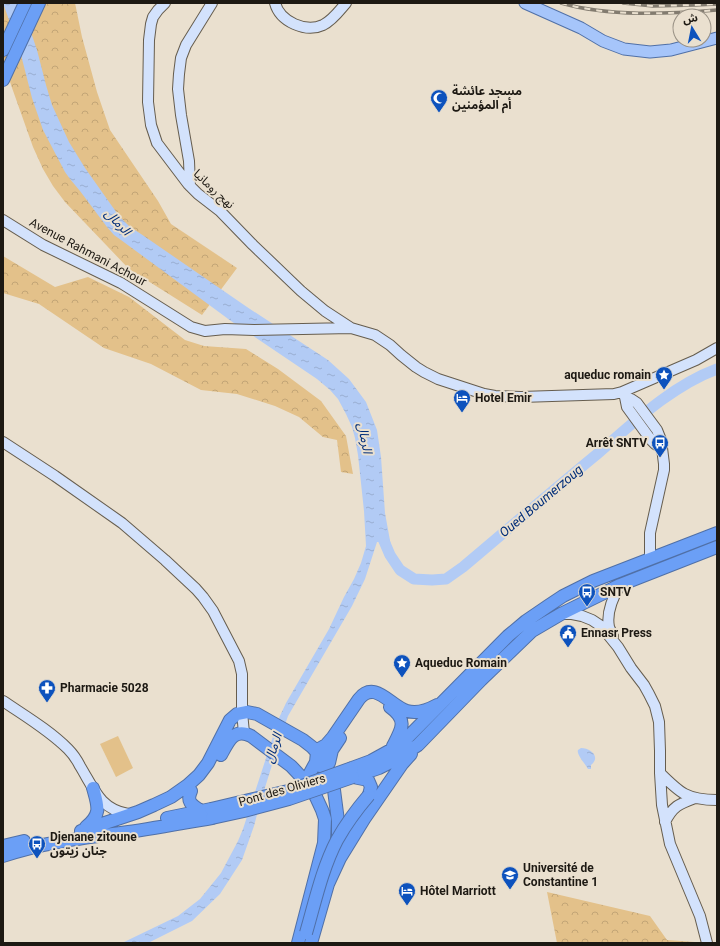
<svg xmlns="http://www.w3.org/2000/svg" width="720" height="946" font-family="Roboto,'Noto Sans Arabic',sans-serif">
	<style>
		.forest { fill: url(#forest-crowns) }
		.pitch { fill: #e3c18a }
		.water { fill: url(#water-ripples) }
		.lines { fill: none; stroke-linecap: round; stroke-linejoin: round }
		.river { stroke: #b2cbf5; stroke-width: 11 }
		.secondary-casing { stroke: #665d4e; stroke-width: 12 }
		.primary-casing { stroke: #5070a7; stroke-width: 13 }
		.highway-casing { stroke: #5070a7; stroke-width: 14 }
		.secondary { stroke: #d3e2fc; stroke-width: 10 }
		.primary { stroke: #a6c5fa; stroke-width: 11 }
		.highway { stroke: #6b9ff6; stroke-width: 12 }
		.rail-casing { stroke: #827b6f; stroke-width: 3.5 }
		.rail { stroke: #eae0cf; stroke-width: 2; stroke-dasharray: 6; stroke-linecap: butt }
		.highway-bridge-casing { stroke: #5070a7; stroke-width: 14; stroke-linecap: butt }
		.highway-bridge { stroke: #6b9ff6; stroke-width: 12 }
		.labels { text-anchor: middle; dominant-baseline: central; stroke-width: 4; stroke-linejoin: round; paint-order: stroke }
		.poi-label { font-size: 12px; font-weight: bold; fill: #1d1913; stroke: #eae0cf; text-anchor: start }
		.street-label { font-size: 12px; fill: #1d1913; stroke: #eae0cf }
		.water-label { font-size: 13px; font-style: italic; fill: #002d79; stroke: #eae0cf }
	</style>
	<defs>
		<pattern id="forest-crowns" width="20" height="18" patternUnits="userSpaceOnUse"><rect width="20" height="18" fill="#e3c18a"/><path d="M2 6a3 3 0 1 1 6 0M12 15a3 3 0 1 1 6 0" fill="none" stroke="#c2a576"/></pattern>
		<pattern id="water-ripples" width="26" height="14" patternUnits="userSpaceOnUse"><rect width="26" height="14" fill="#b2cbf5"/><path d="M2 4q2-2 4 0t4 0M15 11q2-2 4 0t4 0" fill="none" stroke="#99aed1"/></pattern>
	</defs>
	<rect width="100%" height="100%" fill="#eae0cf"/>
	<path class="forest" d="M3,3H75L82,37L97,92L110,130L158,201L171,224L237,268L202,315L129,269L65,202L53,186L43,169L33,147L11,85L3,58Z
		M3,256L55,287L88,277L129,297L185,340L204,346L246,349L278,369L321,401L346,436L353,474L341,472L337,440L323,437L299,417L275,406L237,394L201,390L151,364L104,348L39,304L3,293Z
		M547,892L650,916L667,940L709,943H557Z"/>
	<path class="pitch" d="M118,736L133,768L116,777L100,744Z"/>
	<path class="water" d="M3,3H21L37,50L46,85L52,105L69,142L85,168L119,216L130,227L141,234L247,307L328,360L349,379L366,402L377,430L381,457L385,513L391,546L383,548L381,542H377L365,579L352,606L288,716L280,739L259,807L254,826L242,860L220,894L192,921L148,943H122L178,916L200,899L221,873L238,841L243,829L279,718L286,703L329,629L344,597L354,579L361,563L366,546L364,511L358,455L355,438L352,427L346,414L338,399L330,390L317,379L231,321L121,240L114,235L107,227L80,191L70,179L65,172L43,130L32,98L20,51Z
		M581,748C591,748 601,757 591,765V769H588C586,765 576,754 578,750C579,749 580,749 581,748Z"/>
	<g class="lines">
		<path class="river" d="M381,534L390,555L400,570L414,579L432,580L446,579L463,567C507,530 551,492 596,455C632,424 671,386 717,369"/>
		<g class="secondary-casing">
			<path id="secondary" d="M165,3L158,10L153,17L151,24L149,40L148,102L151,125L157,143L188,184L198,194L220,211L253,245L301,291L325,311L351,328
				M275,3C280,22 306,33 323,25C333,20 339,11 346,3
				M190,186L189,161L181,115L178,89L179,74L181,58L186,45L212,3
				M3,220L43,245L121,283L191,327L205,331L225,329L254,330L351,328L375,335L390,345L401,355L416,367L424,372L438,379L484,394L495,396L521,397L614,394L622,392L696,360L717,348
				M622,392L625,397L627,407L651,440L655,444L662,448
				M625,397L631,399L637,403L657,430L661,440L664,464V470L650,533V558
				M3,442L55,476L122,523L165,560L196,589L203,597L213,611L239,661L242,674V712L244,733
				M563,614H572L582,616L592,620L601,626L618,647L631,668L644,685L649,694L655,706L659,722L660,751V773L662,805L670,844L700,916L707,943
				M613,636C612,633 610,630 609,627C606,612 613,597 620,585
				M3,701C25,716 49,730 68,749C73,754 77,760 80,766C94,789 100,809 128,814
				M660,773C680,793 687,800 717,800
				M665,822C673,806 679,804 695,798"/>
		</g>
		<g class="primary-casing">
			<path id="primary" d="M525,3L581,28L603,41L624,49L650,52L671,50L717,38"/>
		</g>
		<g class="highway-casing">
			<path id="highway" d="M3,50L25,3
				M3,80L39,3
				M390,707C408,720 402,729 393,746
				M221,755C228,742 234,727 251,736L291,766L307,783L316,797L322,810L325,819L324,843L298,943
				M320,766L326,765L329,763L332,750L340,738
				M352,768L371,761L391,750L407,738L508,636L526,621L548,606L563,596L593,581L717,533
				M353,777L379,768L393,761L418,745L481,680L532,631L561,614L620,585L717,547
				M353,777L368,780L371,787L369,795
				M307,783L310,773L316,762L317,752L319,749L326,745L333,737L359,699C375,679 391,707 407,711C418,714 428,710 437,705
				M191,791C186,802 192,805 201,811
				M167,818L211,809
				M86,827C102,814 98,806 93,788
				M81,831L138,812L154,805L171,797L188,785L199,775L208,763L230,720L237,714L247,712L257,714L303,740L312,747L322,758L328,771L334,790L338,821V837L340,858
				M3,846L24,841
				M3,856C41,843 81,838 121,833C151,829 182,823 212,818
				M311,943L328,884L340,858L364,819L402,764L411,754"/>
		</g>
		<use href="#secondary" class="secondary"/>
		<use href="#primary" class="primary"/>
		<use href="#highway" class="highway"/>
		<g class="rail-casing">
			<path id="rail" d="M561,3C610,17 667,14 717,10
				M623,3L653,6L695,5L717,4"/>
		</g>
		<use href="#rail" class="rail"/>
		<g class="highway-bridge-casing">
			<path id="highway-bridge" d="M211,809L258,798L288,791L352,768
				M212,818L244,811L289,799L353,777
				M306,933C315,902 322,869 337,840C346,824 357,809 369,795"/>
		</g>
		<use href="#highway-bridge" class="highway-bridge"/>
	</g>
	<defs>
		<g id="mosque-pin" transform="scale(0.9)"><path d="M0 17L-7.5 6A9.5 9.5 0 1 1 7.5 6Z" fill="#0d52bd" stroke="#eae0cf"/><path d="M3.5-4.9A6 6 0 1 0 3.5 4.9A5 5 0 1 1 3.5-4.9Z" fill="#fff"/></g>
		<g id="sight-pin" transform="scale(0.9)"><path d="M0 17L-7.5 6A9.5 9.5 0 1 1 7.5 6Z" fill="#0d52bd" stroke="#eae0cf"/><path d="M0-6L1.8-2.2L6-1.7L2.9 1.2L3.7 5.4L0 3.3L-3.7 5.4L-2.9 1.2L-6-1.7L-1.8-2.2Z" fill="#fff"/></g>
		<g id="hotel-pin" transform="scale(0.9)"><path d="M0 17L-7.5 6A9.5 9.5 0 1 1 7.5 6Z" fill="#0d52bd" stroke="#eae0cf"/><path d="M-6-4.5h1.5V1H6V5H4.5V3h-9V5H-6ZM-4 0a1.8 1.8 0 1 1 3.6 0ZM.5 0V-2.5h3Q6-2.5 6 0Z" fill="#fff"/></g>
		<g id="bus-pin" transform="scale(0.9)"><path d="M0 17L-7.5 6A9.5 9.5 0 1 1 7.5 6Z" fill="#0d52bd" stroke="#eae0cf"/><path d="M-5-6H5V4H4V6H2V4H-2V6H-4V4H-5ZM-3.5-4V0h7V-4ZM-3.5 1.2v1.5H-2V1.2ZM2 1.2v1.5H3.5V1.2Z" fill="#fff"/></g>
		<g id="civic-pin" transform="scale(0.9)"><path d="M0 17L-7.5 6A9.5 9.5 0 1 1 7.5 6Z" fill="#0d52bd" stroke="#eae0cf"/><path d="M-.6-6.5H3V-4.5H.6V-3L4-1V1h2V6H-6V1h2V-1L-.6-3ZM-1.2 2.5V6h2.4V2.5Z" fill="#fff"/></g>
		<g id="pharmacy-pin" transform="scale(0.9)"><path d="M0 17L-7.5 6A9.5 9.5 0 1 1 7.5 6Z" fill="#0d52bd" stroke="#eae0cf"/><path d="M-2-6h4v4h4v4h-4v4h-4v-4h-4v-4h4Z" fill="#fff"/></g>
		<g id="university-pin" transform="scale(0.9)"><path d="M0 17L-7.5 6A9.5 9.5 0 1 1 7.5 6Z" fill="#0d52bd" stroke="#eae0cf"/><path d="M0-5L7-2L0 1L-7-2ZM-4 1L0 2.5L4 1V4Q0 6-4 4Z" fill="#fff"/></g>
	</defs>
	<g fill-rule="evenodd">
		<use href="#mosque-pin" x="439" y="98"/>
		<use href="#sight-pin" x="664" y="375"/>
		<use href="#hotel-pin" x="462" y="398"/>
		<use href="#bus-pin" x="660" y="443"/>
		<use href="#bus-pin" x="587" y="592"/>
		<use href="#civic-pin" x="568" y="633"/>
		<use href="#sight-pin" x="402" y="663"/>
		<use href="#pharmacy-pin" x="47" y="688"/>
		<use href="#bus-pin" x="37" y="844"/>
		<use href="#university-pin" x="510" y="875"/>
		<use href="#hotel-pin" x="407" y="891"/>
	</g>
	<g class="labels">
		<g class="poi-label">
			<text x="452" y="91">مسجد عائشة<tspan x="452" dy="14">أم المؤمنين</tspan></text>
			<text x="651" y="375" text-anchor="end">aqueduc romain</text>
			<text x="475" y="398">Hotel Emir</text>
			<text x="647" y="443" text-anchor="end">Arrêt SNTV</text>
			<text x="600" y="592">SNTV</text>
			<text x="581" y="633">Ennasr Press</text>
			<text x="415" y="663">Aqueduc Romain</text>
			<text x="60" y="688">Pharmacie 5028</text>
			<text x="50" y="837">Djenane zitoune<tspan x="50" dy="14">جنان زيتون</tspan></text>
			<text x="523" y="868">Université de<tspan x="523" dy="14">Constantine 1</tspan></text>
			<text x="420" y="891">Hôtel Marriott</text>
		</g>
		<g class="street-label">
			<text transform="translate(214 189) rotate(43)">نهج رومانيا</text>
			<text transform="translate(88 252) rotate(28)">Avenue Rahmani Achour</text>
			<text transform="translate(282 790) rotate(-16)">Pont des Oliviers</text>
		</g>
		<g class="water-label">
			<text transform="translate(118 222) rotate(46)">الرمال</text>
			<text transform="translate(365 438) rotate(79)">الرمال</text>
			<text transform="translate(541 501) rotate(-40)">Oued Boumerzoug</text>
			<text transform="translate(273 748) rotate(-72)">الرمال</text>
		</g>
	</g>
	<rect width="720" height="946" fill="none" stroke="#1d1913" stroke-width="8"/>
	<g transform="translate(692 28) rotate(350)"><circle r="19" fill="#eae0cf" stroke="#989084"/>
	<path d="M0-3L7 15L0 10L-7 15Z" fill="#0d52bd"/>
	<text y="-6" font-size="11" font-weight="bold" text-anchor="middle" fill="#1d1913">ش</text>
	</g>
</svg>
